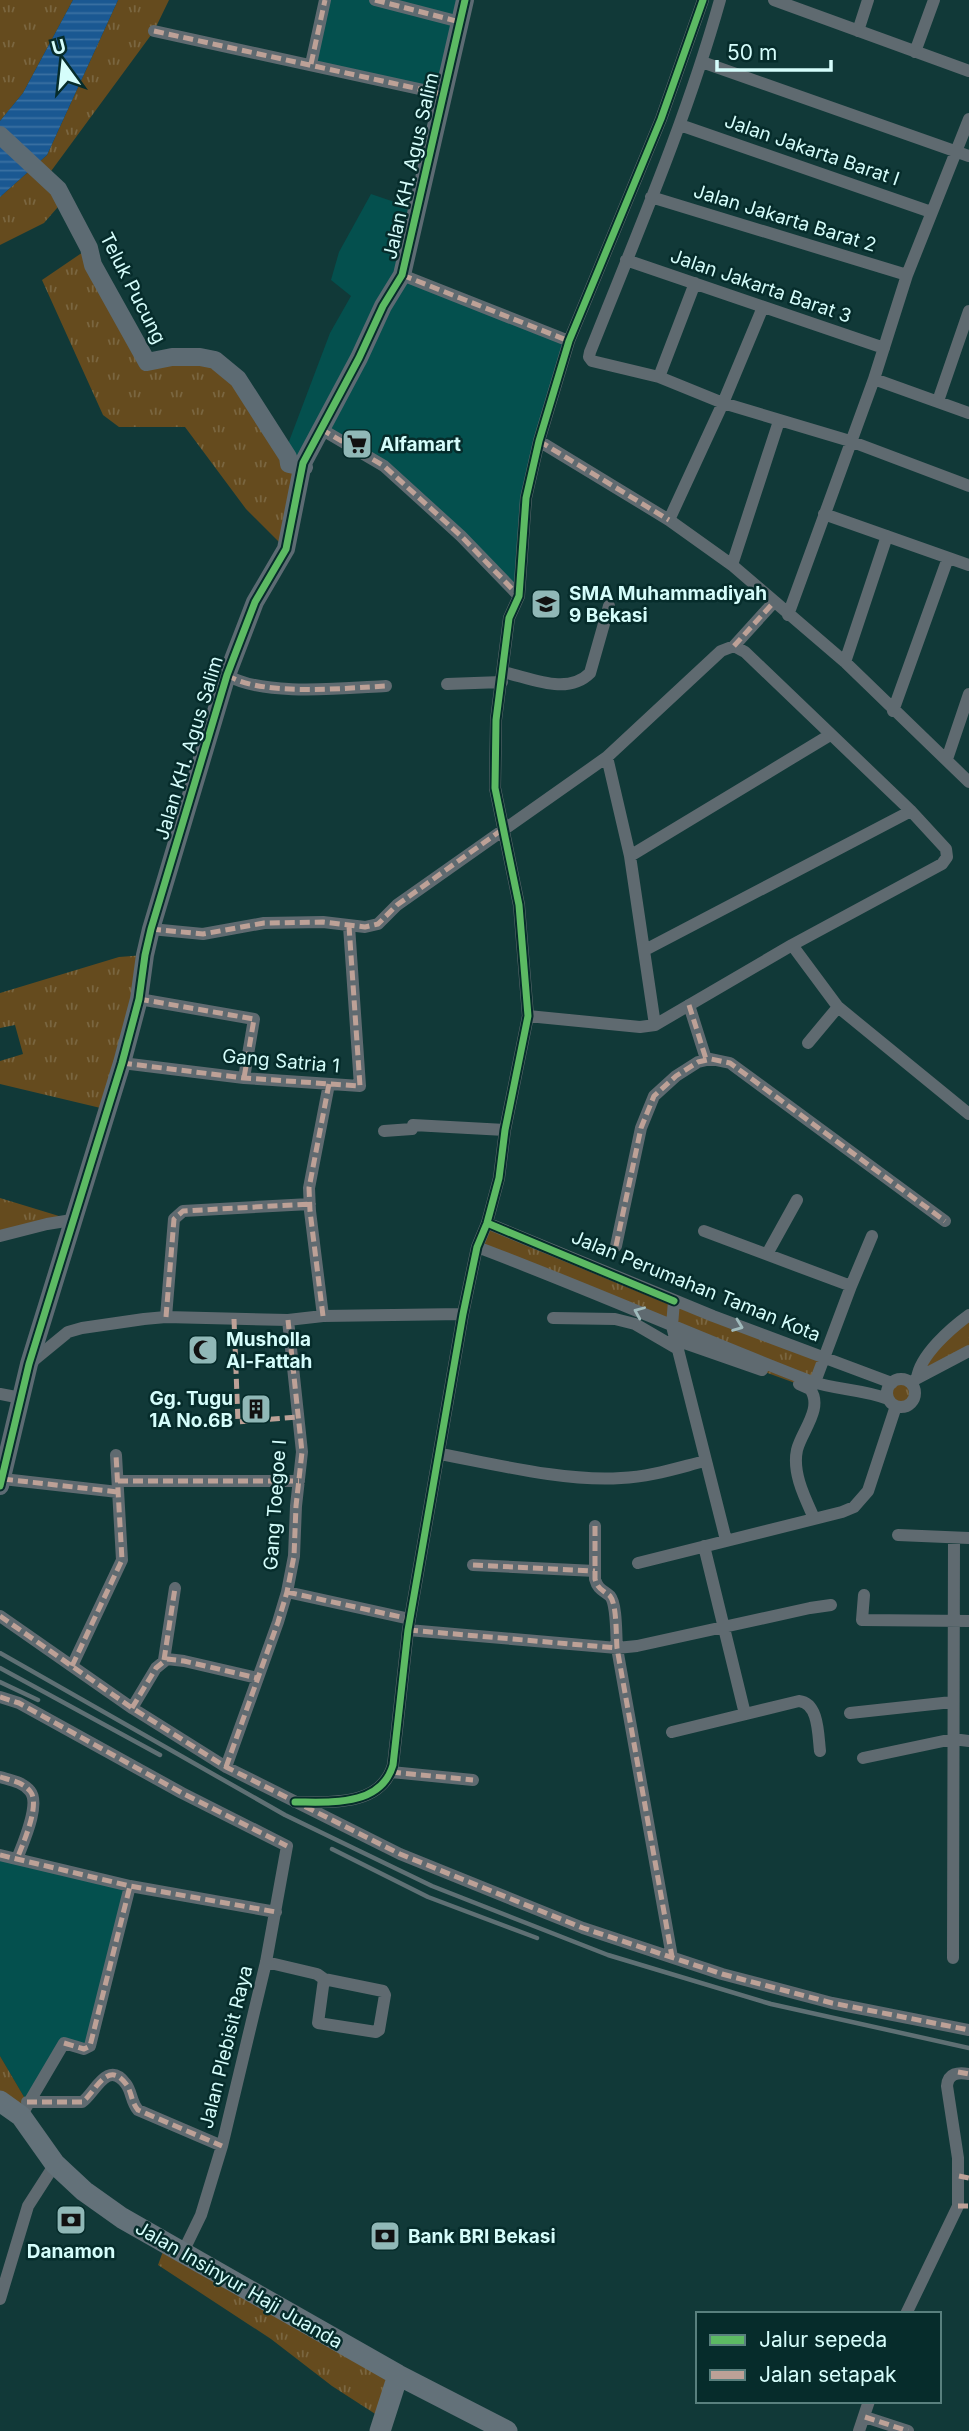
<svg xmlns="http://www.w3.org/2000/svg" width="969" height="2431" font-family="Inter,sans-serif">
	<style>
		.built { fill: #04504e }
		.grass { fill: url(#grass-tufts) }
		.water { fill: url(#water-rules) }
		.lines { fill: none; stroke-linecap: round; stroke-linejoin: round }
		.street { stroke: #5f6a70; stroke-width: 12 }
		.secondary { stroke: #5d6b73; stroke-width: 18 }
		.primary { stroke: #637179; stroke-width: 21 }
		.rail { stroke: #5f7074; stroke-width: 4.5 }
		.quiet { stroke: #bda197; stroke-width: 5; stroke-dasharray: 10 5; stroke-linecap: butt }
		.cycleway-casing { stroke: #062c2b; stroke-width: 11 }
		.cycleway { stroke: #5cba63; stroke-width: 7 }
		.oneway { stroke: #a0bbbc }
		.labels { text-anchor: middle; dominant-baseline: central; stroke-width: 5; stroke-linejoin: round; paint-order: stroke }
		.street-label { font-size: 19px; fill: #d5fdfb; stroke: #062c2b }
		.poi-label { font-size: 19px; font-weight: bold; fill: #d5fdfb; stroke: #062c2b; text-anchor: start }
	</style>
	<defs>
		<pattern id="grass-tufts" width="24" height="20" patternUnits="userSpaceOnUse" patternTransform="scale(1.75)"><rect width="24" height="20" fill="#654b1e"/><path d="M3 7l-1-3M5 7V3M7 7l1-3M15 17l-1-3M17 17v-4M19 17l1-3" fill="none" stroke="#7a6640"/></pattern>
		<pattern id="water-rules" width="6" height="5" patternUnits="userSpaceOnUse" patternTransform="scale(1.75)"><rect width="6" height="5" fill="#1a5892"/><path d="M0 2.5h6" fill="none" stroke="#3a71a2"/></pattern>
	</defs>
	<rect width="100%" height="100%" fill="#113938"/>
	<path class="built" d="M325,0H465L442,94L311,64Z
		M371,194L418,210L402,275L569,341L539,441L519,596L384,466L322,429L303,463L285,452L330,333L351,296L331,280L339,252Z
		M0,1855L130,1886L90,2046L64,2043L27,2102L0,2056Z"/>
	<path class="grass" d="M0,0H73L23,93L0,121Z
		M118,0H169L154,31L46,178L64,200L44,223L0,245V197L47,155Z
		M89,248L140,351L215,360L296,466L286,549L246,509L185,427H119L103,415L42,280Z
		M145,955L109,1110L0,1084V1061L23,1054L15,1025L0,1028V993L119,957Z
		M0,1198L72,1220L0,1236Z
		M487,1223L824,1359L806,1387L676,1340L671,1326L477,1247Z
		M969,1315V1351L918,1371Z
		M889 1393a13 13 0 1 1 26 0a13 13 0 1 1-26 0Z
		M0,2056L27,2102L21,2116L0,2101Z
		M166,2243L398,2375L383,2419L332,2386L271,2339L158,2265Z"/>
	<path class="water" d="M73,0H118L47,155L0,197V121L23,93Z"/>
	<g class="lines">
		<path class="street" d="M375,0L460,22
			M774,0L969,71
			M154,31L442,94
			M858,31L868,0
			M915,52L934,0
			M702,62L969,156
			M311,64L325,0
			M680,125L931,212
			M651,197L907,275
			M626,260L884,348
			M402,275L569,341
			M695,283L659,377L723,403L850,441L969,486
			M659,377L592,361L589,357L590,352C636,236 686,121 720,0
			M874,379L969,413
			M938,401L969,311
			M321,429L384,466L461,536L519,596
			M539,441L669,520L732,565L845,662L969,782
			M824,514L969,565
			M669,520L723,403L763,307
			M732,565L779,421
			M788,615L874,379L907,275L969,119
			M734,646L774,602
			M845,662L887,536
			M503,672C531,678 567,696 590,673L609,606
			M227,675C262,697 345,688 386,686
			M447,684L502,682
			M893,711L948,558
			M607,757L630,856L655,1025
			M947,759L969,694
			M630,856L830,735
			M151,929L203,934L264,923L323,922L365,927L378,924L397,905L607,757L721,651L734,646L745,652L911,811L946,849L947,857L942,864L792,945L655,1025L640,1027L528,1016
			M792,945L838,1007L969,1114
			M645,950L911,811
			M139,999L254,1019L244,1078
			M689,1005L706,1059
			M808,1043L838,1007
			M122,1063L244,1078L360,1086L349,926
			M384,1131L412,1129L413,1125L505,1130
			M487,1223L713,1316L892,1383
			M704,1231L851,1286
			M0,1236L47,1224L72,1220
			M616,1246L641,1128L654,1096L676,1076L698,1062L711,1059L730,1063L945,1221
			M477,1247C589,1289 698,1338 810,1381C835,1390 863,1389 888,1399
			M767,1254L797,1200
			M674,1301L672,1326L726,1540
			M323,1316L310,1211L309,1188L329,1084
			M166,1317L174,1219L183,1211L310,1204
			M553,1318L615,1319L635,1324L678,1349
			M676,1340L762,1370
			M29,1364L68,1332L82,1328L144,1319L166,1317L288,1320L323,1316L463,1314
			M917,1378C920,1355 951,1328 969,1315
			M887 1393a14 14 0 1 1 28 0a14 14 0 1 1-28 0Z
			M914,1380L969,1351
			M815,1382L851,1286L872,1236
			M799,1384L810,1389C824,1408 801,1432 797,1450C792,1473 805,1498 814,1518
			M0,1394L21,1398
			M440,1454C494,1464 566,1482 621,1478C650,1477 677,1468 705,1461
			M3,1479L118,1492
			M118,1481H299
			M595,1526V1579C598,1590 603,1590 610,1596C617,1604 616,1637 617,1648L672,1957
			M898,1535L969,1538
			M704,1546L745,1714
			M638,1563L842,1512L854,1507L868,1491L896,1406
			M473,1565L595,1571
			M287,1592L410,1619
			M864,1595L862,1620L969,1621
			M0,1616L132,1708L226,1767L400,1854L583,1928L722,1974L832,2003L969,2030
			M408,1630L617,1648L637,1646L810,1608L831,1605
			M164,1660L175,1588
			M72,1666L122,1560L116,1455
			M0,1697L19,1703L182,1793L287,1846L266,1962L222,2146L201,2215L183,2252
			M132,1708L156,1668L167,1659L184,1661L257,1678
			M850,1713L952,1702
			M672,1732L799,1701C819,1703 818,1735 820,1751
			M863,1758L953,1739L969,1741
			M226,1767L278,1622L287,1592L294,1556L296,1506L302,1452L288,1320
			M391,1772L473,1780
			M0,1777C10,1780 23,1782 30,1791C41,1804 23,1843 17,1859
			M295,1802C330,1802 381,1807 393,1765L408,1630L463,1314L477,1247L487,1223L499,1178L505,1130L528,1016L519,905L495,788L496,720L509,618L519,596L526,498L539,441L569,341L661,119L703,0
			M0,1855L130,1886L276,1912
			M953,1958L954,1538
			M266,1962L317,1974L324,1979L383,1991L385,1995L379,2030L376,2032L318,2023L324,1979
			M27,2102H82C94,2095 107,2058 126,2084C132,2092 131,2102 138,2110L222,2146
			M21,2116L64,2043L84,2049L90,2046L130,1886
			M0,2299L28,2206L55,2164
			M906,2314L958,2206V2158L947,2086C948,2073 958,2072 969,2074
			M865,2417L908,2431
			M859,2431L869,2401"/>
		<path class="secondary" d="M0,135L58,189L89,248L93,265L147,362L172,357H200L215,360L238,379L288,457L289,464L304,467
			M0,1486L29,1364L122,1063L139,999L145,955L151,929L227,675L255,602L286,549L303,463L359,358L383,306L402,275L465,0"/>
		<path class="primary" d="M0,2101L21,2116L55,2164L84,2191L122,2218L398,2375L507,2431
			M380,2431L398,2375"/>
		<path class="rail" d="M0,1653L285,1815L432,1886L608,1955L771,2004L969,2048
			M0,1668L160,1755
			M0,1682L38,1700
			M332,1849L428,1897L537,1938"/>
		<path class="quiet" d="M375,0L460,22
			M154,31L442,94
			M311,64L325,0
			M402,275L569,341
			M321,429L384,466L461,536L519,596
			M539,441L669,520
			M734,646L774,602
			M227,675C262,697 345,688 386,686
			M151,929L203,934L264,923L323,922L365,927L378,924L397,905L503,829
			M139,999L254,1019L244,1078
			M689,1005L706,1059
			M122,1063L244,1078L360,1086L349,926
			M616,1246L641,1128L654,1096L676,1076L698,1062L711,1059L730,1063L945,1221
			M323,1316L310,1211L309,1188L329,1084
			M166,1317L174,1219L183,1211L310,1204
			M234,1319L238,1422L298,1417
			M3,1479L118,1492
			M118,1481H299
			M595,1526V1579C598,1590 603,1590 610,1596C617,1604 616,1637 617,1648L672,1957
			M473,1565L595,1571
			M287,1592L410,1619
			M0,1616L132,1708L226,1767L400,1854L583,1928L722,1974L832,2003L969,2030
			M408,1630L617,1648
			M164,1660L175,1588
			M72,1666L122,1560L116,1455
			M0,1697L19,1703L182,1793L287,1846
			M132,1708L156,1668L167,1659L184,1661L257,1678
			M226,1767L278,1622L287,1592L294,1556L296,1506L302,1452L288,1320
			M391,1772L473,1780
			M0,1777C10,1780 23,1782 30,1791C41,1804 23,1843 17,1859
			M0,1855L130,1886L276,1912
			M64,2043L84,2049L90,2046L130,1886
			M958,2072L969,2074
			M27,2102H82C94,2095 107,2058 126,2084C132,2092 131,2102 138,2110L222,2146
			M959,2176L969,2178
			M958,2206H969
			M865,2417L908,2431"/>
		<g class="cycleway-casing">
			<path id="cycleway" d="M487,1223L674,1301
				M0,1486L29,1364L122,1063L139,999L145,955L151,929L227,675L255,602L286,549L303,463L359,358L383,306L402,275L465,0
				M295,1802C330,1802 381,1807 393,1765L408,1630L463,1314L477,1247L487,1223L499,1178L505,1130L528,1016L519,905L495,788L496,720L509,618L519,596L526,498L539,441L569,341L661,119L703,0"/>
		</g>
		<use href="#cycleway" class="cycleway"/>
	</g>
	<defs><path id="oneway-chevron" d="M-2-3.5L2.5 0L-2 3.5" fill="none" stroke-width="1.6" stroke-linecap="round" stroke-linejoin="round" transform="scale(1.75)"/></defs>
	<g class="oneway">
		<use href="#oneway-chevron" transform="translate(639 1312) rotate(-157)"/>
		<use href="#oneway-chevron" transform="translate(738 1326) rotate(21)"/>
	</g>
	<defs>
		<g id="supermarket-square" transform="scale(1.575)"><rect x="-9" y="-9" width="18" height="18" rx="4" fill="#90b8b7" stroke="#062c2b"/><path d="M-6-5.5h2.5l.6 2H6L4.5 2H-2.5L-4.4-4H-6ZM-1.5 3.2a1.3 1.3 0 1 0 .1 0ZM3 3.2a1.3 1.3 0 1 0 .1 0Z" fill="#111"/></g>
		<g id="school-square" transform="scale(1.575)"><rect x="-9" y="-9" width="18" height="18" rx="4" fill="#90b8b7" stroke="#062c2b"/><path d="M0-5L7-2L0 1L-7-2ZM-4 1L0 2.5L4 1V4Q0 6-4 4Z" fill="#111"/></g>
		<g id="mosque-square" transform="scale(1.575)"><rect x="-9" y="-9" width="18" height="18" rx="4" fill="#90b8b7" stroke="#062c2b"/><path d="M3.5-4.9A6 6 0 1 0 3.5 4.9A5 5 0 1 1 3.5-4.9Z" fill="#111"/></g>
		<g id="building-square" transform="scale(1.575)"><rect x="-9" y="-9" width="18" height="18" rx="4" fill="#90b8b7" stroke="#062c2b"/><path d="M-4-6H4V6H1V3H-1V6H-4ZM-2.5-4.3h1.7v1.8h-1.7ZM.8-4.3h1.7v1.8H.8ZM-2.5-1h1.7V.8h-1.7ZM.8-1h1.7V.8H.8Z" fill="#111"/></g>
		<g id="bank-square" transform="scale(1.575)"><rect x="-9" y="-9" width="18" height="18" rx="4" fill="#90b8b7" stroke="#062c2b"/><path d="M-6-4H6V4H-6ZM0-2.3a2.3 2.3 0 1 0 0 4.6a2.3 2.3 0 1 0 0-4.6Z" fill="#111"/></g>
	</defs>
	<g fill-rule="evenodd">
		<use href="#supermarket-square" x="357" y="444"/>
		<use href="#school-square" x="546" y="604"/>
		<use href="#mosque-square" x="203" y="1350"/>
		<use href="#building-square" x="256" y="1409"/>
		<use href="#bank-square" x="71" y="2220"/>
		<use href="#bank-square" x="385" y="2236"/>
	</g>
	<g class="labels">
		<g class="street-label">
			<text transform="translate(812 150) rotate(19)">Jalan Jakarta Barat I</text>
			<text transform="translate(411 166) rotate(-77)">Jalan KH. Agus Salim</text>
			<text transform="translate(785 218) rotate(17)">Jalan Jakarta Barat 2</text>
			<text transform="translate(761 286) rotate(19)">Jalan Jakarta Barat 3</text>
			<text transform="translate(133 288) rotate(63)">Teluk Pucung</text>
			<text transform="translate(189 748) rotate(-73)">Jalan KH. Agus Salim</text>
			<text transform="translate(281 1061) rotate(5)">Gang Satria 1</text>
			<text transform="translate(696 1286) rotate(22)">Jalan Perumahan Taman Kota</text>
			<text transform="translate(275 1505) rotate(-86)">Gang Toegoe I</text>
			<text transform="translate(226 2047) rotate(-76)">Jalan Plebisit Raya</text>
			<text transform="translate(239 2285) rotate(30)">Jalan Insinyur Haji Juanda</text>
		</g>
		<g class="poi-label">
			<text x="380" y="444">Alfamart</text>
			<text x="569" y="593">SMA Muhammadiyah<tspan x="569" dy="22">9 Bekasi</tspan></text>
			<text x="226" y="1339">Musholla<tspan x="226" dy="22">Al-Fattah</tspan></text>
			<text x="233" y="1398" text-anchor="end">Gg. Tugu<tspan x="233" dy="22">1A No.6B</tspan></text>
			<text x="408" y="2236">Bank BRI Bekasi</text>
			<text x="71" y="2251" text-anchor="middle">Danamon</text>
		</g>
	</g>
	<rect x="696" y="2312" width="245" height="91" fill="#062c2b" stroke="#59807e" stroke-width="2"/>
	<rect x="710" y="2335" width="35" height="10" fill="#5cba63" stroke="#59807e" stroke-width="2"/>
	<text x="759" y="2347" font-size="21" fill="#d5fdfb">Jalur sepeda</text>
	<rect x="710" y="2370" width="35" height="10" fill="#bda197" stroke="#59807e" stroke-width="2"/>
	<text x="759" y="2382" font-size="21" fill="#d5fdfb">Jalan setapak</text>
	<g transform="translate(63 63) rotate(345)" stroke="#062c2b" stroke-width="5" paint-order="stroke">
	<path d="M0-5L12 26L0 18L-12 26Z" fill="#d5fdfb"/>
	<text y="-10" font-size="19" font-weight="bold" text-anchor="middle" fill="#d5fdfb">U</text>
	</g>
	<path d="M717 60v10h114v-10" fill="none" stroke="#d5fdfb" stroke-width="3.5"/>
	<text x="727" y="60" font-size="21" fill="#d5fdfb" stroke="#062c2b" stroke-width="5" paint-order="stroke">50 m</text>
</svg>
